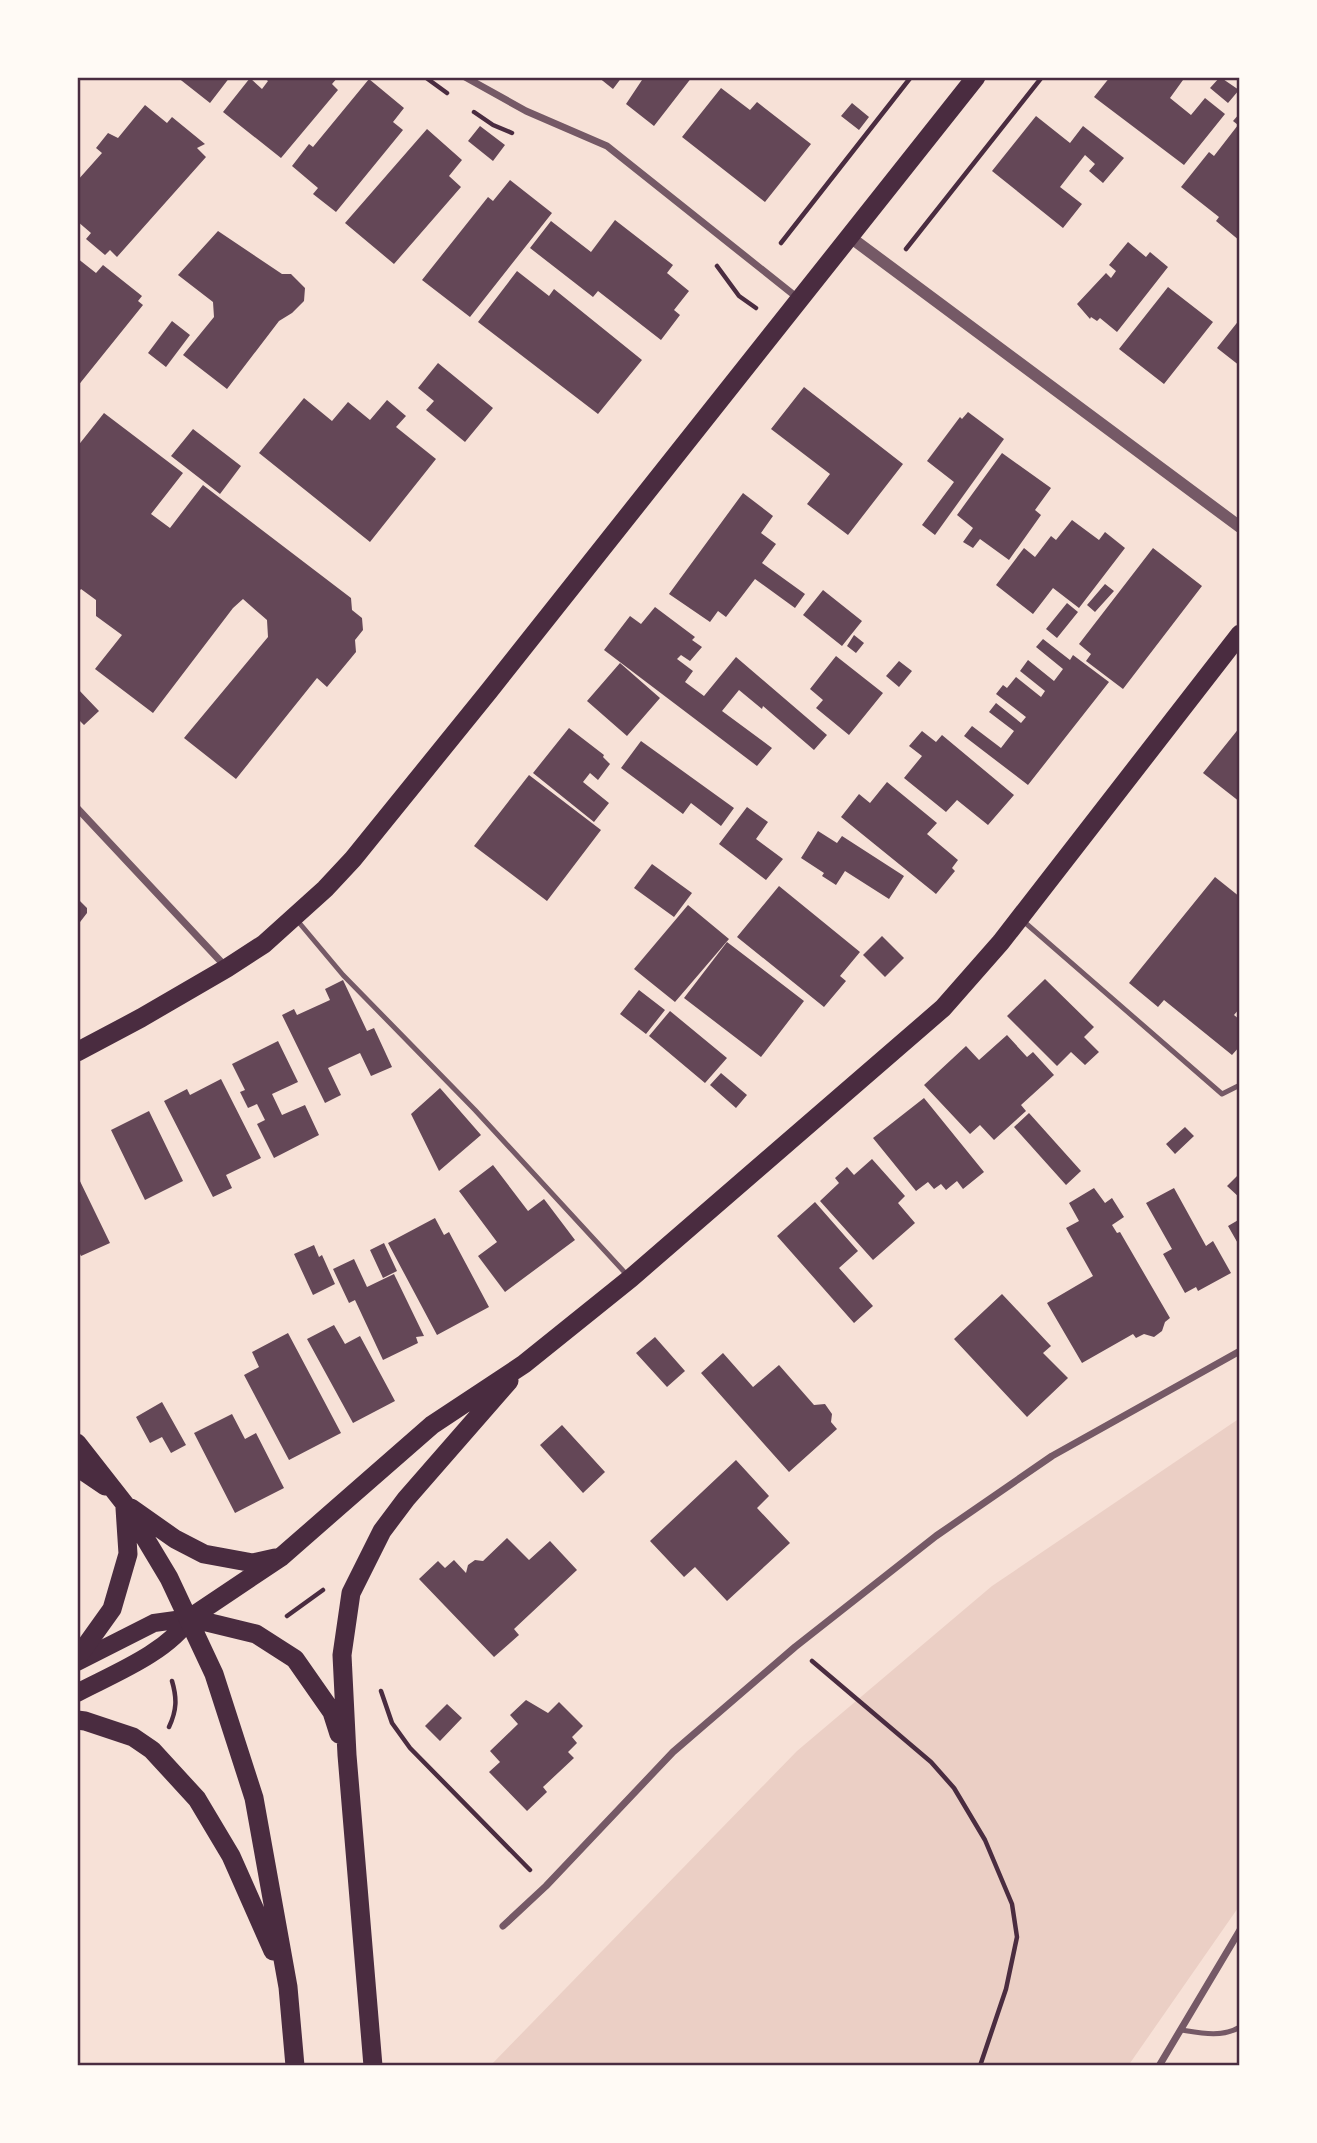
<svg xmlns="http://www.w3.org/2000/svg" width="1317" height="2143" font-family="'DM Sans',sans-serif">
	<style>
		.green { fill: #ebcfc5 }
		.building { fill: #644757 }
		.lines { fill: none; stroke-linecap: round; stroke-linejoin: round }
		.path { stroke: #4a2c40; stroke-width: 4.5 }
		.service { stroke: #755966; stroke-width: 5 }
		.minor { stroke: #755966; stroke-width: 7 }
		.tertiary { stroke: #755966; stroke-width: 12 }
		.primary { stroke: #4a2c40; stroke-width: 18 }
		.trunk { stroke: #4a2c40; stroke-width: 19 }
		.neatline { fill: none; stroke: #4a2c40; stroke-width: 2.5 }
	</style>
	<rect width="100%" height="100%" fill="#f7e1d7"/>
	<path class="green" d="M1240,1418V1905L1128,2066H490L797,1751L992,1586Z"/>
	<path class="building" d="M177,77H230L210,103Z
		M263,77H338L332,84L338,90L281,158L223,112L250,78L262,89L268,81Z
		M598,77H622L613,89Z
		M644,77H692L654,126L626,104Z
		M1110,77H1179L1183,80L1170,98L1191,115L1205,98L1225,114L1184,165L1094,97Z
		M1220,77L1239,90L1228,103L1210,88Z
		M369,79L404,108L393,122L403,130L336,212L313,194L318,188L292,166L309,144L313,147Z
		M721,88L750,110L757,102L811,144L765,202L682,137Z
		M852,103L869,117L859,130L841,116Z
		M145,105L167,123L172,117L205,144L197,148L206,157L117,257L110,250L105,255L86,239L91,233L77,221V181L102,153L96,148L108,133L118,138Z
		M1240,113V241L1216,221L1219,217L1181,187L1209,152L1214,156L1238,125L1233,121Z
		M1036,116L1070,143L1083,126L1124,158L1103,183L1089,171L1095,164L1085,155L1060,187L1082,204L1063,228L992,171Z
		M480,126L505,145L493,161L468,141Z
		M427,129L462,160L449,176L461,187L394,264L345,223Z
		M510,180L552,213L470,317L422,280L488,197L493,201Z
		M615,220L673,265L667,273L689,291L674,310L680,315L661,340L598,291L593,297L530,248L551,221L591,252Z
		M218,231L282,274H291L305,288L304,301L292,313L279,321L227,389L183,355L214,317L213,302L178,275Z
		M1128,242L1146,257L1150,252L1168,267L1117,332L1100,318L1097,321L1091,317L1090,319L1077,304L1106,273L1111,278L1116,271L1109,265Z
		M77,258L96,273L103,265L142,296L138,301L143,305L77,387Z
		M517,271L549,296L554,289L642,360L598,414L478,322Z
		M1168,287L1213,322L1164,384L1119,349Z
		M1240,319V366L1217,348Z
		M172,321L190,335L166,367L148,353Z
		M438,363L493,408L465,442L426,410L434,401L418,388Z
		M804,387L903,464L848,535L807,504L830,474L771,429Z
		M304,398L332,421L348,402L370,420L387,400L406,416L396,427L436,459L370,542L259,453Z
		M968,412L1004,439L935,535L922,525L954,482L927,461L960,417L962,419Z
		M104,413L183,473L151,514L170,528L203,485L351,598L352,610L362,618L363,630L355,640L356,652L327,687L317,678L236,779L184,738L268,637L267,620L243,599L233,608L153,713L95,669L122,635L96,616V600L81,589L77,594V447Z
		M193,429L241,466L220,494L171,456Z
		M1002,453L1051,488L1035,510L1041,515L1009,560L980,539L973,548L963,542L973,528L957,515Z
		M743,493L773,516L761,533L776,544L762,563L805,594L795,608L755,579L726,617L718,611L710,622L669,594Z
		M1072,520L1099,540L1105,532L1125,548L1079,608L1053,588L1033,614L996,585L1024,548L1035,557L1051,536L1056,540Z
		M1153,548L1202,586L1123,689L1086,661L1091,654L1079,644Z
		M1105,584L1114,591L1095,612L1087,605Z
		M823,590L862,621L842,646L803,615Z
		M1067,603L1078,612L1057,638L1046,629Z
		M655,607L695,637L692,640L702,647L690,661L681,655L677,659L693,671L685,682L704,696L736,657L827,735L814,750L763,706L762,709L739,690L722,711L772,748L757,766L604,650L630,616L641,624Z
		M854,635L864,643L856,653L847,646Z
		M1043,639L1070,660L1073,655L1109,682L1028,785L964,736L972,726L1001,748L1014,731L989,712L996,703L1021,723L1026,717L996,694L1003,685L1007,688L1016,677L1041,697L1045,691L1020,671L1028,660L1054,681L1063,669L1036,647Z
		M836,656L883,693L849,735L816,708L823,700L810,689Z
		M899,661L912,671L899,687L886,676Z
		M620,663L660,698L627,736L587,701Z
		M77,688L99,711L84,725L77,718Z
		M1240,727V802L1203,773Z
		M569,728L604,755L603,757L610,764L598,780L590,773L583,782L609,803L594,822L533,773Z
		M922,731L936,742L942,735L1014,795L988,825L957,800L946,812L904,778L922,756L909,746Z
		M641,741L734,808L721,826L691,803L683,814L621,768Z
		M529,775L601,830L547,901L474,846Z
		M887,782L937,823L927,834L958,860L952,868L955,871L936,894L841,817L859,794L870,803Z
		M747,807L768,822L756,839L783,859L766,880L719,844Z
		M818,831L837,843L842,836L904,876L889,899L845,871L836,885L822,876L824,873L801,858Z
		M652,864L692,893L674,917L634,888Z
		M1215,877L1240,897V1008L1234,1015L1240,1020V1046L1232,1055L1164,1000L1158,1007L1129,983Z
		M779,886L860,952L840,976L846,981L824,1007L737,937Z
		M77,898L87,908V913L77,926Z
		M688,905L729,939L675,1002L634,969Z
		M882,936L904,958L885,977L863,955Z
		M727,942L804,1001L761,1057L684,998Z
		M1045,979L1094,1027L1084,1037L1099,1052L1085,1065L1071,1052L1057,1066L1007,1016Z
		M343,980L367,1031L374,1028L392,1067L371,1076L360,1053L328,1068L341,1095L325,1103L282,1015L294,1009L297,1015L330,1000L325,989Z
		M639,990L665,1010L646,1034L620,1014Z
		M670,1011L727,1058L705,1083L649,1036Z
		M1007,1035L1027,1057L1033,1052L1054,1075L1021,1105L1026,1111L994,1140L980,1125L970,1134L924,1085L966,1046L979,1060Z
		M278,1041L298,1082L272,1094L282,1115L305,1105L319,1135L274,1158L257,1124L265,1120L257,1104L248,1108L240,1092L245,1090L232,1064Z
		M721,1073L747,1095L736,1108L710,1085Z
		M221,1079L261,1158L226,1175L232,1188L213,1197L164,1101L187,1089L190,1095Z
		M440,1088L481,1135L439,1171L411,1114Z
		M924,1098L984,1172L963,1189L957,1181L946,1190L941,1184L934,1189L928,1182L916,1191L873,1138Z
		M149,1111L183,1181L145,1200L111,1130Z
		M1029,1113L1081,1171L1066,1185L1014,1127Z
		M1185,1127L1194,1136L1175,1154L1166,1144Z
		M872,1159L905,1196L898,1203L915,1223L873,1260L820,1201L839,1183L835,1178L847,1167L854,1175Z
		M493,1165L528,1211L544,1199L575,1240L505,1292L478,1256L497,1242L459,1191Z
		M1240,1173V1198L1227,1186Z
		M77,1175L110,1243L81,1256L77,1248Z
		M1094,1188L1105,1203L1112,1198L1124,1217L1112,1225L1117,1233L1120,1232L1170,1318L1165,1322L1162,1331L1154,1337L1144,1334L1136,1338L1133,1334L1082,1363L1047,1303L1093,1276L1066,1228L1079,1221L1069,1203Z
		M1174,1188L1206,1246L1213,1241L1231,1273L1198,1291L1196,1287L1185,1293L1163,1254L1172,1249L1146,1203Z
		M815,1202L858,1251L839,1268L873,1306L854,1323L777,1236Z
		M435,1218L444,1235L449,1232L489,1307L437,1335L388,1243Z
		M1240,1219V1247L1228,1226Z
		M384,1243L397,1271L383,1278L370,1250Z
		M314,1245L319,1257L322,1255L335,1284L313,1295L294,1254Z
		M354,1259L367,1287L394,1274L424,1336L416,1337L418,1343L383,1360L355,1300L349,1303L333,1269Z
		M1002,1294L1051,1346L1043,1353L1068,1378L1027,1417L954,1339Z
		M334,1325L345,1344L360,1336L395,1401L353,1423L307,1339Z
		M288,1333L341,1433L289,1460L244,1375L259,1367L252,1352Z
		M655,1337L685,1371L667,1387L636,1353Z
		M723,1353L753,1387L779,1365L814,1405L825,1404L832,1414L831,1422L837,1429L789,1472L701,1373Z
		M162,1402L186,1445L171,1453L162,1437L150,1443L136,1417Z
		M232,1414L245,1439L256,1433L284,1488L235,1513L194,1433Z
		M562,1425L605,1472L583,1493L540,1445Z
		M736,1460L769,1496L757,1508L790,1543L727,1601L695,1567L684,1577L650,1541Z
		M507,1538L529,1560L550,1541L577,1570L514,1629L519,1635L494,1657L419,1579L438,1561L445,1568L454,1560L466,1573L468,1565L475,1560L483,1561Z
		M526,1700L548,1713L559,1702L583,1726L572,1737L577,1743L568,1752L574,1758L543,1787L547,1792L527,1811L489,1772L500,1762L490,1751L518,1724L510,1715Z
		M447,1704L462,1718L440,1741L425,1726Z"/>
	<g class="lines">
		<path class="path" d="M425,77L447,93
			M474,112L493,125L512,133
			M781,243L911,77
			M906,249L1042,77
			M717,266L739,296L756,308
			M287,1616L323,1590
			M812,1661L931,1762L954,1788L985,1840L1012,1904L1017,1937L1006,1989L980,2066
			M381,1691L392,1723L410,1748L530,1870
			M169,1727C177,1710 177,1698 172,1681"/>
		<path class="service" d="M296,919L343,975L475,1110L628,1276
			M1022,920L1222,1094L1240,1085
			M1181,2030C1200,2033 1222,2038 1240,2027"/>
		<path class="minor" d="M465,77L526,111L607,146L799,299
			M77,808L225,966
			M503,1926L546,1886L673,1752L795,1647L936,1536L1052,1456L1240,1351
			M1159,2066L1240,1930"/>
		<path class="tertiary" d="M850,237L1240,527"/>
		<path class="primary" d="M77,1662L154,1623L190,1618
			M77,1693C113,1674 167,1653 190,1618"/>
		<path class="trunk" d="M77,1052L141,1018L227,968L264,944L325,889L353,859L489,691L976,77
			M77,1443L124,1503L169,1578L214,1674L254,1798L288,1987L295,2066
			M77,1467L105,1486
			M131,1508L175,1539L204,1554L253,1563L275,1558
			M190,1618L281,1557L432,1425L524,1364L631,1278L943,1008L1001,942L1240,634
			M190,1618L256,1634L295,1659L332,1712L339,1734
			M77,1658L112,1609L128,1554L125,1508
			M77,1720L85,1721L133,1737L152,1750L197,1799L231,1856L273,1951
			M373,2066L347,1755L342,1655L351,1593L382,1531L406,1499L509,1381"/>
	</g>
	<rect width="1317" height="2143" fill="none" stroke="#fffaf5" stroke-width="158"/>
	<rect x="79" y="79" width="1159" height="1985" class="neatline"/>
</svg>
